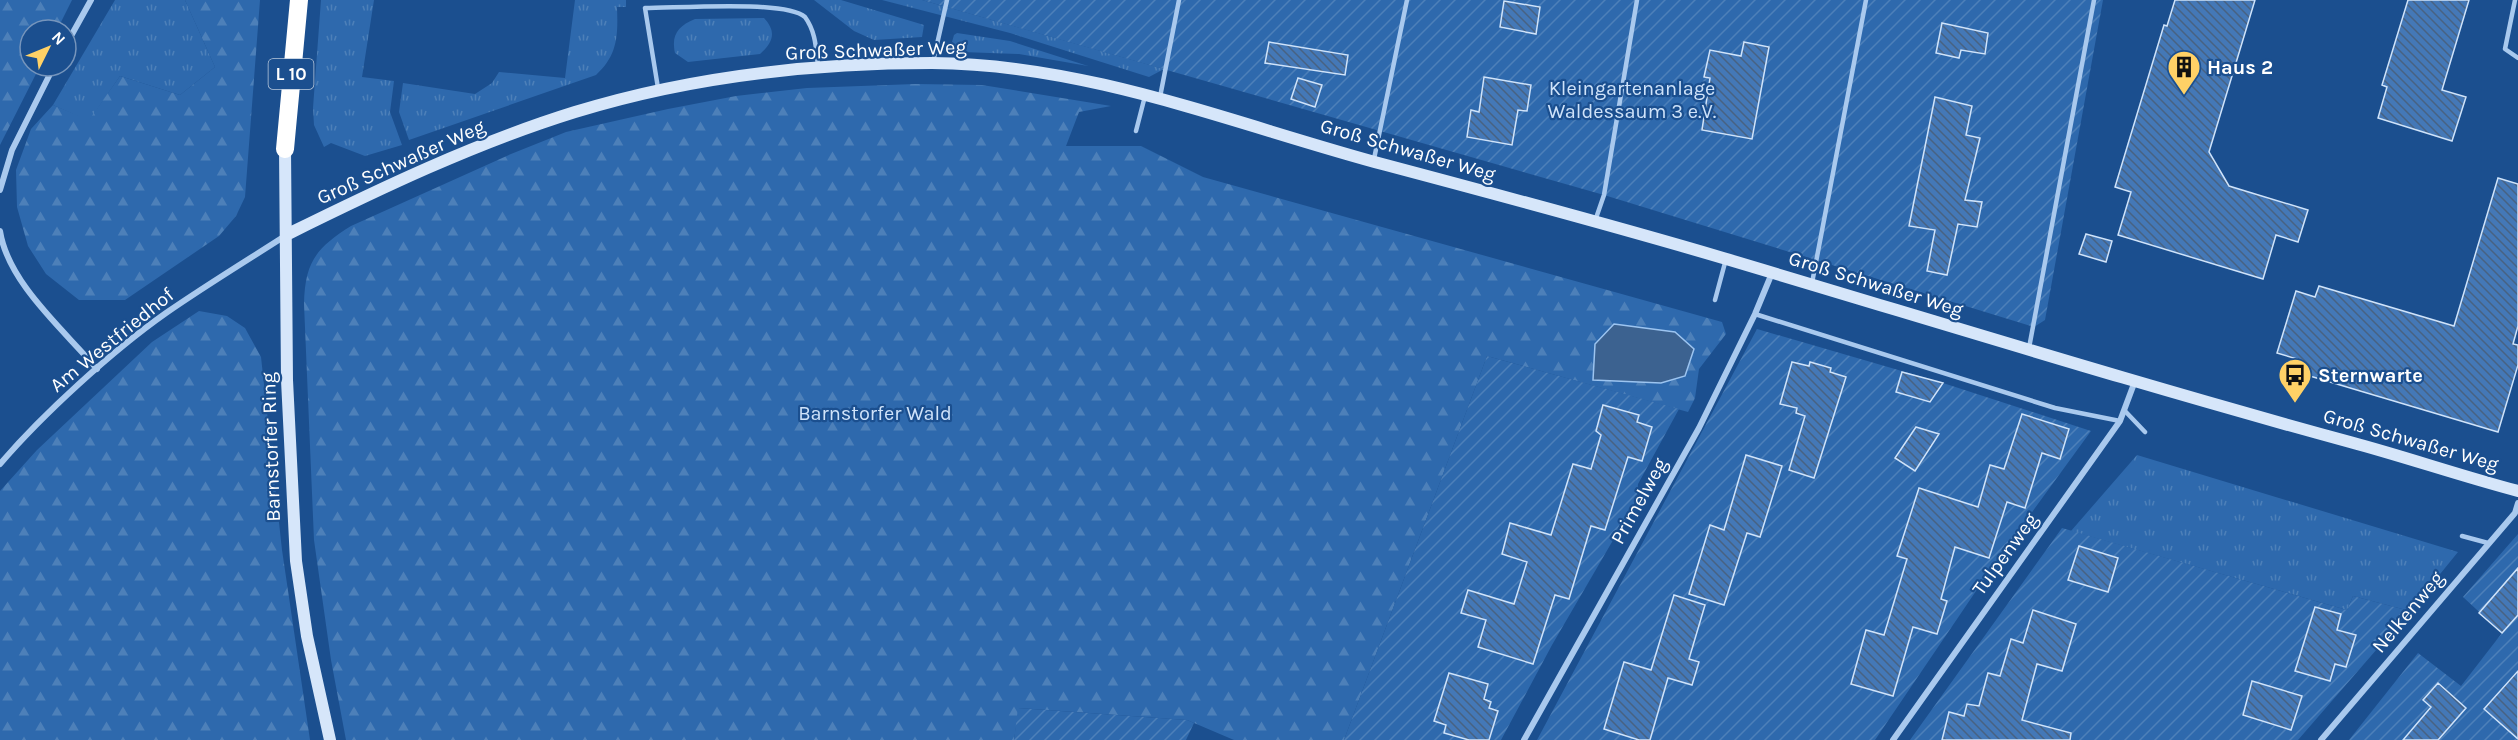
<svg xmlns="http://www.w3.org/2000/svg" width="2518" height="740" font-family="Karla,sans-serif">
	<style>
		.grass { fill: url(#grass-tufts) }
		.forest { fill: url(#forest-firs) }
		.garden { fill: url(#garden-furrows) }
		.water { fill: #3c6290; stroke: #9cc4f0; stroke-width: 1.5 }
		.building { fill: url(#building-back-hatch); stroke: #cfe3fa; stroke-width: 1.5 }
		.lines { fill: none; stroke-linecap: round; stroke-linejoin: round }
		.lane { stroke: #a9c9ee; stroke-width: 4.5 }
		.street { stroke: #a9c9ee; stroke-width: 6 }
		.secondary { stroke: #d6e6fa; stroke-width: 12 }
		.highway { stroke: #fff; stroke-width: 18 }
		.labels { text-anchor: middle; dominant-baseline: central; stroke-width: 4.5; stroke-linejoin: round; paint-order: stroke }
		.shield { fill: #1b4f8f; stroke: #bbcadd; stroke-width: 1.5 }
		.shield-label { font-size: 18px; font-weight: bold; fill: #fff }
		.street-label { font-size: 20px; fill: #fff; stroke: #1b4f8f }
		.poi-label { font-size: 20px; font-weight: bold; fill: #fff; stroke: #1b4f8f; text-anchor: start }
		.park-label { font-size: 20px; fill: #cfe3fa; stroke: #1b4f8f }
	</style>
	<defs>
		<pattern id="grass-tufts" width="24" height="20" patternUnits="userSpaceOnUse" patternTransform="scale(1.5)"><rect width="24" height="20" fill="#2e69ad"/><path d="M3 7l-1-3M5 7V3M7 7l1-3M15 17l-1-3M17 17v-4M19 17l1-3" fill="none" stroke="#4d80b9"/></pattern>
		<pattern id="forest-firs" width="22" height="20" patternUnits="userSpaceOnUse" patternTransform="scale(1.5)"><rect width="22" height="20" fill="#2e69ad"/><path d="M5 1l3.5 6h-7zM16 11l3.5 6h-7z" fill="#4d80b9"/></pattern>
		<pattern id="garden-furrows" width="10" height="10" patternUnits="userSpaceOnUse" patternTransform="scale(1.5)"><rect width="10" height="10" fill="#2e69ad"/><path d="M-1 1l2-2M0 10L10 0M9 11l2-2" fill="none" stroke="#4d80b9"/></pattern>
		<pattern id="building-back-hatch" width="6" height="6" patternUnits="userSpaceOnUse" patternTransform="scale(1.5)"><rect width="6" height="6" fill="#4478b7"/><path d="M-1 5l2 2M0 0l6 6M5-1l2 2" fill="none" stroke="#486282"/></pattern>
	</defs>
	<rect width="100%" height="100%" fill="#1b4f8f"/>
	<path class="grass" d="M115,0H185L215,67L180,95L120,76L89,121L53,105Z
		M321,0H374L362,77L394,81L390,112L402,145L365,156L331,143L324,147L314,125L313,108Z
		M575,0H626V7H617C618,35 618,55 596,75L409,140L399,112L403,83L475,94L492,83L499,72L565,78Z
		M814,0H841L924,25L922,37L874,40L854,31Z
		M882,0H922L1164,69L1149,77L1010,33Z
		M764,18C777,32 773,42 760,54L688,62L675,53C671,35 678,26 695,19Z
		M957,33L1010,41L1088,66L1019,54L962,52L956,49L952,42L954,35Z
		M2137,455L2458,552L2410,611L2353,596L2347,610L2071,531Z"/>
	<path class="forest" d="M0,0H72L57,30H30V66H40L0,145Z
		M185,0H260L245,197L236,216L219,236L125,300H79L46,274L28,246L17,207L16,170L31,129L53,105L89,120L120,76L180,95L215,67Z
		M915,84L982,85L1111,106L1079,112L1066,146H1141L1203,177L1722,322L1726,334L1699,369L1695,398L1688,412L1487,356L1344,740H1234L1187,720L1019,708L1014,740H346L331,660L314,540L304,304C305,262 316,248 351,226L511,154L566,132L668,109L736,96L807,88Z
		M199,311L227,316L245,328L261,357L282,550L310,740H0V491L37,450L152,342Z"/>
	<path class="garden" d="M922,0H2103L2045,320L2034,327L1604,195Z
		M1757,329L1943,383L2091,431L1995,563L1875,740H1537Z
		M1487,356L1679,409L1638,484L1637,499L1552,645L1501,740H1344Z
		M2062,528L2347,610L2353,596L2410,611L2298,740H1910Z
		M2518,534V740H2349L2418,653L2461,686L2502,633L2463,597Z
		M1018,708L1187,720L1194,723L1186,740H1014Z"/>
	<path class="water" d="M1614,324L1675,332L1694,349L1685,376L1661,383L1593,380L1595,344Z"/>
	<path class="building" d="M2175,0H2255L2209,152L2229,186L2308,210L2298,242L2276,235L2263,279L2118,235L2131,192L2115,187L2164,25L2167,26Z
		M2408,0H2469L2442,90L2466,97L2452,141L2378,118L2387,87L2382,85Z
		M1504,1L1540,7L1536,34L1500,27Z
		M1942,23L1988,33L1985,54L1961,50L1959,58L1936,53Z
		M1269,42L1348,55L1345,75L1265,63Z
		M1744,42L1769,47L1752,139L1702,130L1710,78L1704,77L1710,50L1741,56Z
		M1484,77L1531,85L1527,111L1518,110L1512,145L1467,137L1471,110L1479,112Z
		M1298,78L1322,85L1315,107L1291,99Z
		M1935,97L1972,106L1966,135L1980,138L1965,200L1982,202L1977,227L1958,224L1947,275L1927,271L1935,230L1909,226Z
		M2498,178L2518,184V326L2513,344L2518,345V365L2498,432L2293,371L2297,359L2277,353L2296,291L2315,297L2319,286L2454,326Z
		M2086,234L2112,241L2106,262L2079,254Z
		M1792,362L1809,366L1810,362L1831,368L1830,372L1846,377L1814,478L1789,470L1805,416L1796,413L1797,408L1780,404Z
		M1902,372L1943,383L1930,402L1896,392Z
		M1603,405L1639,415L1637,422L1652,427L1642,461L1628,457L1605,530L1591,526L1569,599L1555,595L1533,664L1478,647L1486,620L1461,613L1468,590L1514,604L1527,562L1502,554L1510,523L1551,535L1573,464L1591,469L1601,435L1596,431Z
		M2022,414L2069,429L2060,459L2042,453L2025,508L2007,502L1989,558L1955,547L1941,599L1947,601L1937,634L1913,627L1893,696L1851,684L1866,630L1884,635L1907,559L1897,556L1919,488L1978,507L1990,465L2004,469Z
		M1916,427L1939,434L1915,471L1895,458Z
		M1746,455L1782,466L1760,537L1747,533L1724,605L1689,594L1710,525L1724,530Z
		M2079,546L2118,558L2108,592L2068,580Z
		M2518,568V615L2502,633L2479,613Z
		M1674,595L1705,605L1689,659L1699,662L1692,685L1668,678L1650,740H1639L1604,729L1624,662L1651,670Z
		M2315,607L2341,614L2337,630L2356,635L2346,667L2335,664L2330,681L2295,671Z
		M2033,610L2076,624L2062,671L2037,664L2022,720L2071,733L2070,740H1942L1949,712L1964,716L1967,704L1979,706L1988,673L2000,676L2011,639L2023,643Z
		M2518,671V739L2484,709Z
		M1449,673L1488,684L1484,699L1491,702L1489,708L1498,711L1489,740H1469L1444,733L1446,725L1434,721Z
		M2252,681L2302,696L2291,730L2243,715Z
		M2438,683L2466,708L2438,740H2403L2431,707L2423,700Z"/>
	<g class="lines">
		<path class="lane" d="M2515,0L2505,49L2518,58
			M933,62L947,0
			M658,88L645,8C679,8 785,0 805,17C816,32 816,49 818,66
			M1160,97L1179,0
			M1136,131L1145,96
			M1374,159L1407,0
			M1595,221L1604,195L1637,0
			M1812,283L1866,0
			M1715,300L1726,259
			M1755,314L2055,408L2120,421
			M2029,348L2094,0
			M2125,411L2145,432
			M2462,536L2488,543"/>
		<path class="street" d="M66,45L91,0
			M0,190L12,150L54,66
			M0,231C8,283 64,330 97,369
			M0,464C43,414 112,351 166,313C205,286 246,261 285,236
			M1524,740L1699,428L1755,314L1772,273
			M1893,740L2120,421L2135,381
			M2321,740L2515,513L2518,503"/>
		<path class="secondary" d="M285,149L287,380L296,561L307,636L330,740
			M286,235C379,189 475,143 575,112C689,77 814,63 932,63C1090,64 1236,125 1386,165C1499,195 1611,225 1723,258C1932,320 2140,385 2350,442C2406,457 2461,476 2518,491"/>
		<path class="highway" d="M285,149L299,0"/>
	</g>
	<defs>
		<g id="building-pin" transform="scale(1.725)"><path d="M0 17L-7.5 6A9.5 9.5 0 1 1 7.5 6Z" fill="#ffd166" stroke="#1b4f8f"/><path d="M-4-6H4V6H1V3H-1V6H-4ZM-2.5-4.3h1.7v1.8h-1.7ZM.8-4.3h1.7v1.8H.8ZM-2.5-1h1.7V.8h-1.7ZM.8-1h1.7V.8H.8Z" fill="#111"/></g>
		<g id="bus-pin" transform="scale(1.725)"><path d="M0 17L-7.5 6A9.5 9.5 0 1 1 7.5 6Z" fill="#ffd166" stroke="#1b4f8f"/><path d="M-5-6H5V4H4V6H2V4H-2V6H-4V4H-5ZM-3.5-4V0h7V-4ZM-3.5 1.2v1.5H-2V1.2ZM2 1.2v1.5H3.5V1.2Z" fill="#111"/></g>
	</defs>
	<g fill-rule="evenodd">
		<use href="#building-pin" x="2184" y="67"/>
		<use href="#bus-pin" x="2295" y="375"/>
	</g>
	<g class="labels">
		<rect class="shield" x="268.5" y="59" width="45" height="30" rx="4.5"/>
		<g class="shield-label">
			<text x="291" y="74">L 10</text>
		</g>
		<g class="street-label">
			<text transform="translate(876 50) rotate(-2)">Groß Schwaßer Weg</text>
			<text transform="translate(1408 150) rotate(16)">Groß Schwaßer Weg</text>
			<text transform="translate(401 162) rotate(-24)">Groß Schwaßer Weg</text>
			<text transform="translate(1876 284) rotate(17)">Groß Schwaßer Weg</text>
			<text transform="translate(112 340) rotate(-39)">Am Westfriedhof</text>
			<text transform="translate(2411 440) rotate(16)">Groß Schwaßer Weg</text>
			<text transform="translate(271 447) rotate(-92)">Barnstorfer Ring</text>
			<text transform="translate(1639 501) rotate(-61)">Primelweg</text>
			<text transform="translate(2005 554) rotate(-54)">Tulpenweg</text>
			<text transform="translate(2408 612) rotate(-50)">Nelkenweg</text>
		</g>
		<g class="poi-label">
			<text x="2207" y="67">Haus 2</text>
			<text x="2318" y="375">Sternwarte</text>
		</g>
		<g class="park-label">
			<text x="1632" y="88">Kleingartenanlage<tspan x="1632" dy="23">Waldessaum 3 e.V.</tspan></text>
			<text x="875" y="413">Barnstorfer Wald</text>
		</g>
	</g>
	<g transform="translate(48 48) rotate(47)"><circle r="28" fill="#1b4f8f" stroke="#7695bc" stroke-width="1.5"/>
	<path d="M0-4.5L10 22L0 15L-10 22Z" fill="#ffd166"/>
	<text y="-9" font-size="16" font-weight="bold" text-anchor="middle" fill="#ffffff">N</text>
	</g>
</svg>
